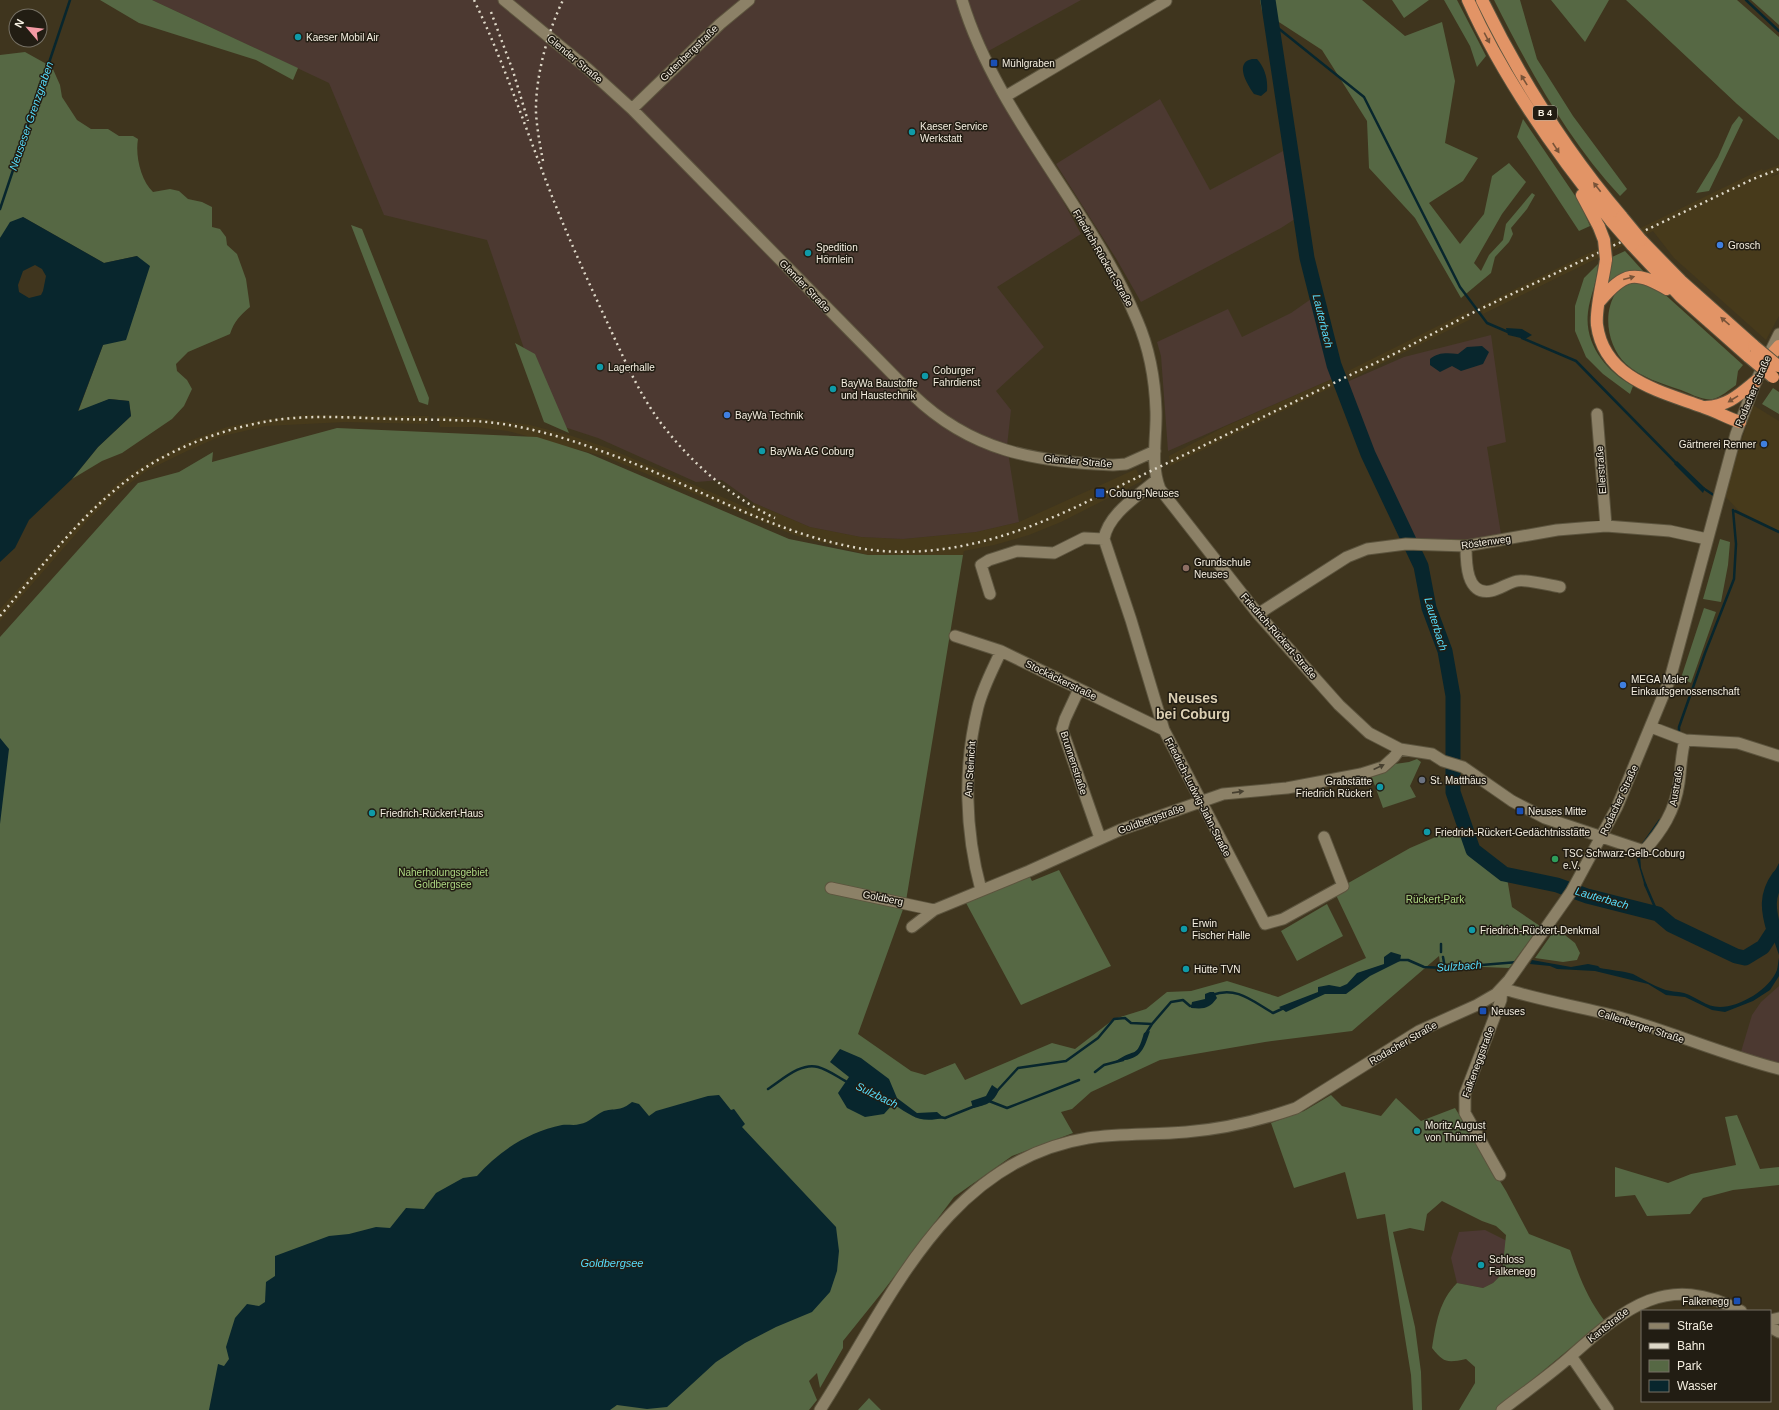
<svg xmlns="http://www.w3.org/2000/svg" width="1779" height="1410" font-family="Arial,sans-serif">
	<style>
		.built { fill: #473a1b }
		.industrial { fill: #4c3931 }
		.education { fill: #4d3934 }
		.green { fill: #566844 }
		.water { fill: #08262d; fill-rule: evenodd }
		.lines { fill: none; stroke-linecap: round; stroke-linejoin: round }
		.stream { stroke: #08262d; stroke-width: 2.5 }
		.river { stroke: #08262d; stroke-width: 15 }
		.minor-casing { stroke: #5c543e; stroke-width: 13 }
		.highway-casing { stroke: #5c543e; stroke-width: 14 }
		.minor { stroke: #8c8167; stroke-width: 11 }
		.highway { stroke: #e29466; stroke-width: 12 }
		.rail { stroke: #ded8c8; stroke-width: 2.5; stroke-dasharray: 2 4; stroke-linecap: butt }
		.highway-bridge-casing { stroke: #5c543e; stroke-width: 14; stroke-linecap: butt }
		.highway-bridge { stroke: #e29466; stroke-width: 12 }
		.oneway { fill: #785338 }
		.oneway2 { fill: #474030 }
		.culture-dot { fill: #0f9aa8; stroke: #221d13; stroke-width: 1.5 }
		.transit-dot { fill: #1a4fb4; stroke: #221d13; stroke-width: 1.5 }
		.shop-dot { fill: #3f7fe0; stroke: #221d13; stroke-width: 1.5 }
		.education-dot { fill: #8d6e63; stroke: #221d13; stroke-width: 1.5 }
		.worship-dot { fill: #6b7280; stroke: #221d13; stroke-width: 1.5 }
		.leisure-dot { fill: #2e9e5b; stroke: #221d13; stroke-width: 1.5 }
		.labels { text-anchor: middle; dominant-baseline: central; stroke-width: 3; stroke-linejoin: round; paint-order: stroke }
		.shield { fill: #221d13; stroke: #b6b0a3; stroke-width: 1 }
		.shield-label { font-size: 9px; font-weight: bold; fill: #f5efe1 }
		.poi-label { font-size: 10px; fill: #f5efe1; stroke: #221d13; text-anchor: start }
		.street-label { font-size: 10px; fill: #f5efe1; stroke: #221d13 }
		.park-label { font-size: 10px; fill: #aed983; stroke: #221d13 }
		.water-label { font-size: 11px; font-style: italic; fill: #56ddfc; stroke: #221d13 }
		.district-label { font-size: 14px; font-weight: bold; fill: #dbcfb3; stroke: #221d13 }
	</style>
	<rect width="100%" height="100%" fill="#3f351e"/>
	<path class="built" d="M1779,165V172L1770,177L1779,174V316L1766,340L1674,258L1653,231L1483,314L1480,306L1762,169L1763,171Z
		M1468,311L1471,319L1351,379L1348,371Z
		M1334,378V386L1170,466L1169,456L1224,427Z
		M1753,405L1779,421V531L1739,511L1724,495Z
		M305,415L429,416L428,424L345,422L266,426L219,437L187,451L148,470L116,493L88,520L0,621V609L86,513L119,482L149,462L189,441L227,427L262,420Z
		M437,416L479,418L530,425L572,436L608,448L750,509L754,503L810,527L861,537L903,539L976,532L1019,522L1136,469L1142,481L1061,522L1029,535L994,545L964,551L963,555H868L794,535L606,457L508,431L475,427H440Z"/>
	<path class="industrial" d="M152,0H1081L983,54L1081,234L997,287L1044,347L996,391L1011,410L1007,446L1019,522L976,532L903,539L861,537L810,527L754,503L722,480L696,482L598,438L549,422L487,240L384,215L329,83Z
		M1160,99L1210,190L1283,151L1295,219L1281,228L1141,302L1117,260L1056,164Z
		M1311,299L1334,378L1168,451L1161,356L1157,342L1228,309L1242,337L1291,313Z
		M1491,335L1506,442L1487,447L1501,534L1475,539H1400L1380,495L1340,385L1404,357Z
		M1779,986V1065L1740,1055L1752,1015L1761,1002Z"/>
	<path class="education" d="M1485,1230L1507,1241L1502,1274L1493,1283L1483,1288L1457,1283L1451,1258L1459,1232Z"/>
	<path class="green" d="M100,0H152L298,68L293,80L256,60L139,23Z
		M1260,0H1362L1405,36L1442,22L1455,81L1445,143L1478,158L1463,181L1429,203L1460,244L1484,214L1492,176L1509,163L1526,182L1502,214L1474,263L1481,271L1489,255L1503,240L1506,224L1532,193L1535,195L1527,209L1511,228L1513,234L1509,242L1495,257L1491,273L1461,298L1415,218L1369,168L1367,121L1322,50L1262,11Z
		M1392,0H1429L1404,18Z
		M1444,0H1457L1486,56L1477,67L1470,46Z
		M1494,0H1520L1537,59L1573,116L1627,189L1620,196C1567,139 1529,69 1494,0Z
		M1551,0H1609L1585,42Z
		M1626,0H1737L1779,37V140L1737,104Z
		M1751,0H1779V25Z
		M25,52L52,67L60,85L62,97L77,120L91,129H108L119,136H133L138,139C135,156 141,181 153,192L170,189L179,191L188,199L202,202L212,207V227L220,229L226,237L227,245L237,254L246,279L250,307C240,315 234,322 230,334L188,352L176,364L177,371L187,380L192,389L184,406L172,419L122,453L102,461L72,479L98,447L131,416L129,401L110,399L78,412L103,345L135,312L141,291L137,256L104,263L23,217L0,238V55Z
		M1739,116L1743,120L1709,191L1696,193L1718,157L1732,125Z
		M1523,119L1580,203L1590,226L1579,231L1517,137Z
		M351,225L362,229L429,398L428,405L419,402Z
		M1625,251L1644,272C1630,272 1620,274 1608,282L1611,270L1610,258Z
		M1598,264C1597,283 1590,296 1588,312C1584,344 1606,371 1633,386L1630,394L1603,374L1586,357L1575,331V306L1584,278Z
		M1634,279L1650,281L1743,365L1738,371L1736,385C1729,390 1721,397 1713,399C1703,401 1689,393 1681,390C1663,384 1640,377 1626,364C1607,346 1602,312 1617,291C1620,286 1629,282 1634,279Z
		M515,343L535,354L569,433L544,422Z
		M1773,388L1779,392V414L1762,404Z
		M337,428L537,437L588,453L789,539L868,555H963L906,901L858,1034L911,1071L925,1075L955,1063L965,1080L1052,1043L1075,1049L1114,1019L1146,1009L1167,992L1191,991L1227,981L1278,997L1366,958L1336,895L1343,886L1410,848L1461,826L1472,856L1507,878L1512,907L1540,926L1509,968L1458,966L1441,971L1439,956L1352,1031L1265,1042L1160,1060L1091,1092L1072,1109L1061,1112L1073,1133L1012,1156L954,1197L884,1290L843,1341V1348L820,1388L817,1373L809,1381L817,1400L809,1410H0V637L138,483L179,472L213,452L212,462Z
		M1720,539L1730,542L1728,565L1721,602L1703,599Z
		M1704,608L1716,612L1691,683L1681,678Z
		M1417,759L1421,762L1410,786L1416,797L1383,808L1371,775L1395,764L1409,762Z
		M1059,870L1111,966L1021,1005L965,901L1029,875L1032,881Z
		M1327,904L1343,936L1297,961L1281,931Z
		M1556,928L1575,943L1580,953L1577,960L1563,962L1535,958Z
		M1331,1095L1342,1106L1381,1116L1396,1098L1421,1121L1455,1108L1506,1191L1529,1234L1570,1250C1579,1276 1587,1298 1604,1320L1496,1410H1459L1475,1383V1367L1466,1359C1447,1363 1444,1363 1432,1348C1436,1323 1439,1301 1457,1283L1483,1288L1493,1283L1502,1274L1506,1235L1496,1226L1482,1221L1442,1201L1427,1214L1424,1231L1410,1228L1393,1232L1415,1327L1421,1372L1422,1410H1413L1411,1375L1385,1214L1357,1219L1345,1172L1294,1188L1271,1123L1304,1111Z
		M1737,1115L1760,1169L1779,1167V1185L1733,1190L1703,1198L1690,1214L1647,1216L1635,1195L1615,1197V1167L1668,1183L1691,1174L1736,1165L1725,1117Z
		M869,1398L881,1410H858Z"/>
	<path class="water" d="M1252,59H1257C1265,68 1268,79 1267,91L1261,96L1254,94C1247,84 1234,63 1252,59Z
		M23,217L104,263L137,256L150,266L126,340L103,345L78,411L109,399L129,401L131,416L98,447L72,479L29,520L15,548L0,562V238L10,222ZM35,265L42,269L46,276L43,291L41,295L29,298L19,292L18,285L23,271Z
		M1506,328L1522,329L1532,335L1525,339L1508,335Z
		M1482,346L1489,352L1483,364L1461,371L1452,366L1440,372L1430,365V359C1438,352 1448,353 1458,354L1467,347Z
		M1677,461L1705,488L1703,493L1674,464Z
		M0,738L9,749L0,824Z
		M1450,769L1456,771V793L1451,798Z
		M1635,852L1640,855L1641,868L1647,886L1645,887Z
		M1779,863V885L1775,891L1773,905L1779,934V955C1772,934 1759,905 1768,883C1771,876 1776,870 1779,863Z
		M1537,878L1566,885L1563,890L1538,885Z
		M1391,952L1401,955L1400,961L1370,976L1346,994H1325L1286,1012L1279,1007L1318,992V987L1329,985L1340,987L1347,984L1357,973L1384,964V957Z
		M1779,958V976L1770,990L1753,1001L1725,1012L1712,1010L1685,997L1666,995L1648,984L1595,971L1557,969L1550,966L1530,964L1532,960L1571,967L1588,964L1598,966L1600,968C1610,970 1623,971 1633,974C1643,979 1652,985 1663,989C1670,992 1677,991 1684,993C1697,997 1706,1007 1720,1007C1740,1007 1770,989 1777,970C1778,966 1778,962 1779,958Z
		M1210,992H1214L1217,998C1209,1009 1204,1009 1191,1008L1192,1002L1205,999V994Z
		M1150,1031C1143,1052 1140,1060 1116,1061C1136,1047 1136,1060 1144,1033Z
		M840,1049L861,1058L889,1079L897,1098L917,1113L937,1112L944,1118C918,1123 914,1117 893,1104L884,1114L865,1117L847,1108L838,1093L849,1077L830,1062Z
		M992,1085L999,1090C993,1103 987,1105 973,1108L971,1101L986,1096Z
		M719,1095L731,1110L734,1109L745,1124L742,1127L836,1227L839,1251L837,1271L830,1292L812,1312L776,1327L745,1343L716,1362L667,1407L647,1409L617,1405L610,1410H209L218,1364L224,1366L229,1359L226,1347L235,1318L247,1304L259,1306L265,1302L266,1282L275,1276V1256L329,1236L349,1234L376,1227L390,1228L406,1208L424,1209L436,1193L463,1178L477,1176C499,1151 528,1132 562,1125C568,1124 574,1126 580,1124C589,1123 596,1114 604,1111C617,1108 621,1111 632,1102L639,1104L649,1116L656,1111L708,1096Z"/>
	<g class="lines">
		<path class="stream" d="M1746,0L1779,31
			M1273,24L1364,97L1460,287L1487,323L1508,332
			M0,209L70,0
			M1522,338L1576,361L1677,464
			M1703,488L1715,496
			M1735,511L1779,532
			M1679,735V727L1705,653L1734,579L1736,544L1733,510
			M1641,847L1660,820
			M1645,884L1658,914
			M1441,944V952
			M1443,957L1445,968
			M1397,960H1408L1424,967L1445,968L1518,962
			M1212,995C1237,986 1252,1001 1273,1013L1284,1008
			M1145,1035L1152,1024L1171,1002L1183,1000L1190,1006H1194
			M1095,1072L1104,1065L1123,1060
			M768,1089C782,1080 801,1062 818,1067C829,1070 839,1078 849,1083
			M996,1092L1018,1068L1066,1061L1098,1038L1114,1019L1125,1018L1131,1023L1152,1024
			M989,1101L1007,1108L1079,1080
			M940,1117L945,1118L975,1106"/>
		<path class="river" d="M1268,0L1307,258L1334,365L1368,454L1421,566L1429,608L1445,651L1453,696V792L1473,850L1504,874L1557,885L1587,896L1658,914L1671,925L1736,956L1745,958L1763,947L1774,930C1768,910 1766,895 1779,877"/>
		<g class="minor-casing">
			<path id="minor" d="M504,0L588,69L632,109L913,395C971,451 1035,462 1113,465L1126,464L1155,451
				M962,0C997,116 1091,209 1137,320C1150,350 1155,379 1156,411C1157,436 1150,464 1160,489L1258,614L1339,705L1369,733L1400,749L1432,754L1443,761L1463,767L1512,801L1545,818L1644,851C1662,831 1675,811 1679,783C1681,769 1681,754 1685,740
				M1006,96L1166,1
				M632,109L720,24L749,0
				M1597,414L1606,526
				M1156,480C1138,496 1108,514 1104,539L1131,620L1164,730L1265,924L1283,919L1343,886L1324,837
				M1466,546C1466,562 1466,596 1491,591C1500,589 1508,583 1517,581C1526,579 1549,585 1560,587
				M990,594L981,565L989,560L1017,551L1054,553L1084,538L1104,539
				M1258,614L1347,557L1367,549L1406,544L1466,546L1557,530L1606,526L1670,531L1707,539
				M955,636L1001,651L1164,730
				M1079,689L1065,719L1062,729L1100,838
				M1651,727L1685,740L1738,743L1779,756
				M831,888L934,910
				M981,890C965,831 963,767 978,707C983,687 993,669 1001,651
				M912,927L934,910L1029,871L1120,830L1223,794L1287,788L1361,774L1383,767L1394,757L1400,749
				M1500,1175L1465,1113V1094L1501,1000L1502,988C1543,1002 1587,1007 1629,1020C1679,1035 1728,1056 1779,1069
				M1770,1320L1779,1318
				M1770,1327L1779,1332
				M1571,1356L1608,1410
				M820,1410C890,1302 945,1161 1088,1138C1121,1133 1154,1135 1186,1132C1223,1129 1261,1120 1296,1108L1419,1031L1477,1005L1496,994L1509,980L1571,892L1617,807L1670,679L1736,434L1756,381L1779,334
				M1502,1410C1525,1392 1550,1375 1571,1356C1626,1307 1667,1272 1741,1311"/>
		</g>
		<g class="highway-casing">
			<path id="highway" d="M1468,0C1503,78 1558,156 1612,222
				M1482,0C1520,78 1566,151 1622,217
				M1582,195L1599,227
				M1641,240L1681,281L1754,346
				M1632,245L1680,296L1749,357
				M1606,259C1604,277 1595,308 1597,325C1604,379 1660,391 1703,407C1716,411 1727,418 1740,422
				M1600,301C1624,272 1635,270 1667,289
				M1766,361L1779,346
				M1706,407C1728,406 1740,394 1756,381"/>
		</g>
		<use href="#minor" class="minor"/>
		<use href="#highway" class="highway"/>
		<path class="rail" d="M474,0C503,60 524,124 548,186C566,233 587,279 608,324C625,361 642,401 668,432C697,468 733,498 775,518
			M491,12L513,71L528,121
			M543,161C540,145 537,129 536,113C535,77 548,31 563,0
			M0,616C41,568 79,516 130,478C174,446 229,426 283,419C320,415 358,418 395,419C428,420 463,419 496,423C533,428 569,439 604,452C689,482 768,532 858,548C934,561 1007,539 1076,507L1396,353L1470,314L1753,179L1779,169"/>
		<g class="highway-bridge-casing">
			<path id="highway-bridge" d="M1622,217L1641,240
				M1612,222L1632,245
				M1599,227L1604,240L1606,259
				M1754,346L1778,366
				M1749,357L1773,377"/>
		</g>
		<use href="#highway-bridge" class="highway-bridge"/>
	</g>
	<defs><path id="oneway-solid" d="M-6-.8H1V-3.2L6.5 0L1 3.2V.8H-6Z"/></defs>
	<g class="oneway">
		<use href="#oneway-solid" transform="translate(1487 38) rotate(62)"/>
		<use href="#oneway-solid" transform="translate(1524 80) rotate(-122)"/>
		<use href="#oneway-solid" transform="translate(1556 148) rotate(57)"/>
		<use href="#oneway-solid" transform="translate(1597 187) rotate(-128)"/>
		<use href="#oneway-solid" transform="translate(1629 278) rotate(-15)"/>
		<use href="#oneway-solid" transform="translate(1725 321) rotate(-139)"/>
		<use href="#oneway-solid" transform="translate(1733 399) rotate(148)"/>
	</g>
	<g class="oneway2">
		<use href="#oneway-solid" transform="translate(1379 767) rotate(-25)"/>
		<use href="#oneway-solid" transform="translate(1238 792) rotate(-8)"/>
	</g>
	<g class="culture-dot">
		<circle cx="298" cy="37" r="4"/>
		<circle cx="912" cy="132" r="4"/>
		<circle cx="808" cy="253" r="4"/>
		<circle cx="600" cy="367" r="4"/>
		<circle cx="925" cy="376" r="4"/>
		<circle cx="833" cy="389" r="4"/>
		<circle cx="762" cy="451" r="4"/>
		<circle cx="1380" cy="787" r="4"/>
		<circle cx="372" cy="813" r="4"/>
		<circle cx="1427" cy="832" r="4"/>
		<circle cx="1184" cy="929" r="4"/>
		<circle cx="1472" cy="930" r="4"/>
		<circle cx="1186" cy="969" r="4"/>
		<circle cx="1417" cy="1131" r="4"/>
		<circle cx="1481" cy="1265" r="4"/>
	</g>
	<g class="transit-dot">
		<rect x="990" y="59" width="8" height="8" rx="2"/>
		<rect x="1095" y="488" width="10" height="10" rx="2"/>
		<rect x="1516" y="807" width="8" height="8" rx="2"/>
		<rect x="1479" y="1007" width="8" height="8" rx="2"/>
		<rect x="1733" y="1297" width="8" height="8" rx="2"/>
	</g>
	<g class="shop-dot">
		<circle cx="1720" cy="245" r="4"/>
		<circle cx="727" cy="415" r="4"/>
		<circle cx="1764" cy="444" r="4"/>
		<circle cx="1623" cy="685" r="4"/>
	</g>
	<circle class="education-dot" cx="1186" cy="568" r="4"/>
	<circle class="worship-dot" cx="1422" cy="780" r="4"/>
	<circle class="leisure-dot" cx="1555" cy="859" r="4"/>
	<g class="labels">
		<rect class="shield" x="1533" y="106" width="24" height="14" rx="3"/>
		<g class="shield-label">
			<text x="1545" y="113">B 4</text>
		</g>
		<g class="poi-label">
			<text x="306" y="37">Kaeser Mobil Air</text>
			<text x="1002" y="63">Mühlgraben</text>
			<text x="920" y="126">Kaeser Service<tspan x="920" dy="12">Werkstatt</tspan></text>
			<text x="1728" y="245">Grosch</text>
			<text x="816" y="247">Spedition<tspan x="816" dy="12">Hörnlein</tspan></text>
			<text x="608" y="367">Lagerhalle</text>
			<text x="933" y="370">Coburger<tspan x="933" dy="12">Fahrdienst</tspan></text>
			<text x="841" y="383">BayWa Baustoffe<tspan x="841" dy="12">und Haustechnik</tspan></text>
			<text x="735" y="415">BayWa Technik</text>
			<text x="1756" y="444" text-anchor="end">Gärtnerei Renner</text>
			<text x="770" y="451">BayWa AG Coburg</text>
			<text x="1109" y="493">Coburg-Neuses</text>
			<text x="1194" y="562">Grundschule<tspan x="1194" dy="12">Neuses</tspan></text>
			<text x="1631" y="679">MEGA Maler<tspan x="1631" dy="12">Einkaufsgenossenschaft</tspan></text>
			<text x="1430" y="780">St. Matthäus</text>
			<text x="1372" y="781" text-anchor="end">Grabstätte<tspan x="1372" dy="12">Friedrich Rückert</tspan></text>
			<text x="1528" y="811">Neuses Mitte</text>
			<text x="380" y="813">Friedrich-Rückert-Haus</text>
			<text x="1435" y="832">Friedrich-Rückert-Gedächtnisstätte</text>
			<text x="1563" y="853">TSC Schwarz-Gelb-Coburg<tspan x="1563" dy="12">e.V.</tspan></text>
			<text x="1192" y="923">Erwin<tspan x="1192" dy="12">Fischer Halle</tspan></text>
			<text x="1480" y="930">Friedrich-Rückert-Denkmal</text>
			<text x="1194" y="969">Hütte TVN</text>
			<text x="1491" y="1011">Neuses</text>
			<text x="1425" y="1125">Moritz August<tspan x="1425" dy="12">von Thümmel</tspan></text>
			<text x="1489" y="1259">Schloss<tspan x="1489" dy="12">Falkenegg</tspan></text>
			<text x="1729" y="1301" text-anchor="end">Falkenegg</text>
		</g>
		<g class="street-label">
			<text transform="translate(689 53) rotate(-44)">Gutenbergstraße</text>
			<text transform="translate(575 59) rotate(40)">Glender Straße</text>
			<text transform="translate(1103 258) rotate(60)">Friedrich-Rückert-Straße</text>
			<text transform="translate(805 286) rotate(46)">Glender Straße</text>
			<text transform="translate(1753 391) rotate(-67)">Rodacher Straße</text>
			<text transform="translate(1078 461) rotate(5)">Glender Straße</text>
			<text transform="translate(1601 470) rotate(-94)">Ellerstraße</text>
			<text transform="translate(1486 542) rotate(-8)">Röstenweg</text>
			<text transform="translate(1279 636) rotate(49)">Friedrich-Rückert-Straße</text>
			<text transform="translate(1061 680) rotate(26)">Stockäckerstraße</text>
			<text transform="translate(1074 763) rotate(72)">Brunnenstraße</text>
			<text transform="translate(970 769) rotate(-86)">Am Steinicht</text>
			<text transform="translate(1676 786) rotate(-80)">Austraße</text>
			<text transform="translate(1198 797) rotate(63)">Friedrich-Ludwig-Jahn-Straße</text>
			<text transform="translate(1619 800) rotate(-65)">Rodacher Straße</text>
			<text transform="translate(1151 819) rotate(-20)">Goldbergstraße</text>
			<text transform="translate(883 898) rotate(11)">Goldberg</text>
			<text transform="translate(1641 1026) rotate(18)">Callenberger Straße</text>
			<text transform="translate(1403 1043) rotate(-30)">Rodacher Straße</text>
			<text transform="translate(1478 1062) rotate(-70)">Falkeneggstraße</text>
			<text transform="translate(1608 1325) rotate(-38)">Kantstraße</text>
		</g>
		<g class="park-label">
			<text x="443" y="872">Naherholungsgebiet<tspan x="443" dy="12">Goldbergsee</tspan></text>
			<text x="1435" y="899">Rückert-Park</text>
		</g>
		<g class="water-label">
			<text transform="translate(31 116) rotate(-71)">Neuseser Grenzgraben</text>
			<text transform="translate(1323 321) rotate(76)">Lauterbach</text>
			<text transform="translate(1436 624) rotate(73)">Lauterbach</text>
			<text transform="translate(1602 898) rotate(16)">Lauterbach</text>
			<text transform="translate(1459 966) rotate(-4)">Sulzbach</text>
			<text transform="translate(877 1095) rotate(26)">Sulzbach</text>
			<text x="612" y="1263">Goldbergsee</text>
		</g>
		<g class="district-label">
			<text x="1193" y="698">Neuses<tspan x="1193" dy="16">bei Coburg</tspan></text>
		</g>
	</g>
	<rect x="1641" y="1310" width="130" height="92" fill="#221d13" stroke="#767165"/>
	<rect x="1649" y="1323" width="20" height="6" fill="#8c8167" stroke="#767165"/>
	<text x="1677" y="1330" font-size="12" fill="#f5efe1">Straße</text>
	<rect x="1649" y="1343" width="20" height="6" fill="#ded8c8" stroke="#767165"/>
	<text x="1677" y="1350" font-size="12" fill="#f5efe1">Bahn</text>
	<rect x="1649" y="1360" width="20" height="12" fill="#566844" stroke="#767165"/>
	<text x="1677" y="1370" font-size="12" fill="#f5efe1">Park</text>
	<rect x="1649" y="1380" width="20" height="12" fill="#08262d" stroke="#767165"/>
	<text x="1677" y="1390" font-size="12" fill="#f5efe1">Wasser</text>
	<g transform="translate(28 28) rotate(298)"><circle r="19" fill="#221d13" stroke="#767165"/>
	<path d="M0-3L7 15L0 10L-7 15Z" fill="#f49aa5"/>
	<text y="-6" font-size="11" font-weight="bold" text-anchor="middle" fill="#f5efe1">N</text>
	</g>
</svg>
